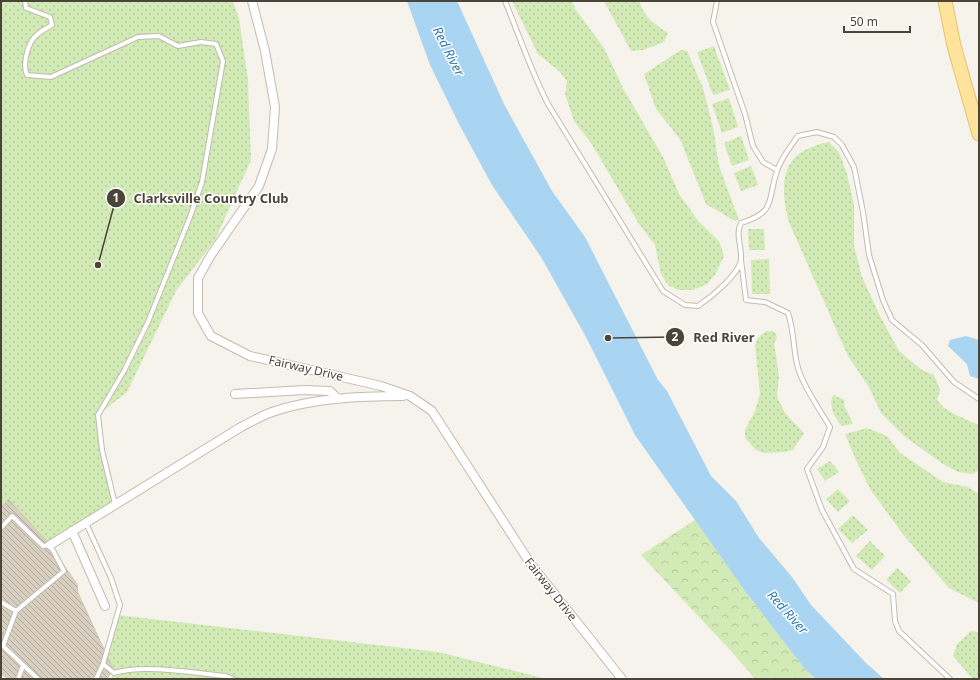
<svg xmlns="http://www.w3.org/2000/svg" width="980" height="680" font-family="'Noto Sans',sans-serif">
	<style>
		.grass { fill: url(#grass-dots) }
		.forest { fill: url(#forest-crowns) }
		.water { fill: #a9d4f2 }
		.building { fill: url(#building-back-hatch); stroke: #d3c7b4 }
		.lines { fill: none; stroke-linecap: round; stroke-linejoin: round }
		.service-casing { stroke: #c2bbae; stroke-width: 6 }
		.minor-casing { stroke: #c2bbae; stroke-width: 10 }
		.primary-casing { stroke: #e6c16a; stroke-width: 15 }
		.service { stroke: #fff; stroke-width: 4 }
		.minor { stroke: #fff; stroke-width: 8 }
		.primary { stroke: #ffe39c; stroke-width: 13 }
		.labels { text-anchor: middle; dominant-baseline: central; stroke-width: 3; stroke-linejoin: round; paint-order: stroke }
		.street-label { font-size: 12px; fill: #4b4439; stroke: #fff }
		.water-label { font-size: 13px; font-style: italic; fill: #2e7ab2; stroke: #fff }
		.leader { fill: none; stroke: #4b4439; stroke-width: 1.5 }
		.callout-dot { fill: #4b4439; stroke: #fff; stroke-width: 1.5 }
		.mark-label { font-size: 12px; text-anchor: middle; font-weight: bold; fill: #fff }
		.callout-label { font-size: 13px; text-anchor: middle; font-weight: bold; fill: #4b4439; stroke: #fff; stroke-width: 3; stroke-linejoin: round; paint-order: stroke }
	</style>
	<defs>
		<pattern id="grass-dots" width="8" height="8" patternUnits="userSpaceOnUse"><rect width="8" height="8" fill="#d2eab5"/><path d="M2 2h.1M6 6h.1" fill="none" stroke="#b6ca9c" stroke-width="1.8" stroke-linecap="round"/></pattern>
		<pattern id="forest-crowns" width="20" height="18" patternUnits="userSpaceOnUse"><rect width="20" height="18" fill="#d2eab5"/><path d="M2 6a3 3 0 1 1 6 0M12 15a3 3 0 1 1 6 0" fill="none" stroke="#b6ca9c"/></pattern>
		<pattern id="building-back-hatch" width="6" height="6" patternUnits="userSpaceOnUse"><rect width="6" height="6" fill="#d8cfc1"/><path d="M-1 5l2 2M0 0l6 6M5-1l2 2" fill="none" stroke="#b1aa9e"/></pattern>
	</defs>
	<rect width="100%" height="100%" fill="#f6f3ec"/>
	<path class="grass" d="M1,1H233L239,18L248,80L251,160L215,240L176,291L127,392L98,415L102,450L115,504L50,545L1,528Z
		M512,1H572L576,10L604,48L623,88L664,159L679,194L699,222L719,241L724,256L715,275L707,284L693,290H678L668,285L661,274L655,245L639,224L591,143L574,121L565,94L567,81L559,71L538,54Z
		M604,1H639C645,18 653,23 668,33L664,42L643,50L631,51Z
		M714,46L730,90L713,95L697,52Z
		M681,50L687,51L703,88L713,127L719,166L739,220L735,221L706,204L680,139L656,109L644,74Z
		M729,98L738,127L722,133L712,104Z
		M741,136L749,160L732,166L724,143Z
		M829,142L839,152L847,174L854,205V246L862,277L880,316L899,351L922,370L934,375L940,390L937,400L943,407L956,415L979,425V470L973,474L958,472L943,464L904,436L881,413L869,387L848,356L788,220C779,179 782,151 829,142Z
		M751,166L758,185L741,191L734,173Z
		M748,229H764L765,250H749Z
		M769,259L770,294H752L751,260Z
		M766,331H773L776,334L777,338L774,343L779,376L777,397L785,413L804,433L793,450L785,452L763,453L756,450L745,438V430L755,411L760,394L755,345L758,338Z
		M833,395L845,400L844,405L853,424L842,426C835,418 828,406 833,395Z
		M867,428L887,436L900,453L943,482L968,487L979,494V603L949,588L902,533L870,489L856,460L845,434Z
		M830,461L839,472L825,481L817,469Z
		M838,489L850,501L838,512L826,499Z
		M853,515L868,530L852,543L838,529Z
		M870,541L885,556L872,570L856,556Z
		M897,568L911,581L900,593L886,580Z
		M117,615L438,652L547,679H111L114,673L103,664Z
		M971,631L979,632V679H973L953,656L957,644Z"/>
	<path class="forest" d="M695,520L745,591L804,668L816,679H755L731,651L641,555Z"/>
	<path class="water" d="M407,1H457L505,106L552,191L585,237L658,380L667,391L711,476L736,501L759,538L792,577L811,605L866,663L884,679H816L804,668L745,591L635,435L586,337L541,257L492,185L459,124L430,65Z
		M966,336L979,340V379L970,376L967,364L948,346L950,340Z"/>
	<path class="building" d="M8,499L45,539L77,584L78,593L113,669L107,679H8L3,675L1,668V509Z"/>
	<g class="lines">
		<g class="service-casing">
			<path id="service" d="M25,1L26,8L50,17L52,25C47,28 42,30 38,34C28,41 22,64 27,75L51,77L138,37L159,36L178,46L201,42L216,44L223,61L202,182L190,217L148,322L124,371L98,415L102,450L115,504
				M505,1C519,35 531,71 548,104L663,291L685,305L698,306C710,298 740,274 741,259C742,246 735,235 741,223C777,212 767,200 777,171C781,158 790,147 798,136L817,132L834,137L842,145L854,167L863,212L869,255L883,300L892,320L922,345L954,382L979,399
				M717,1L713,22L745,114L753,146L763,162L777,170
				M741,260L746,300L765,302L788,313C794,330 793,347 797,364C801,383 820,410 830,427L823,447L807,469L822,510L854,569L893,594L895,621L899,631L950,679
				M86,523L111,578L120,605L103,664L114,673C144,664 194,673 226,676L233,679
				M1,528L12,516L43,546L50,545L64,571L16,611
				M1,602L16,611L3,646L38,679
				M18,679L23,666
				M96,679L103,664"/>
		</g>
		<g class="minor-casing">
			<path id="minor" d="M252,1L265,51L275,107L272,149L259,186L211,255L198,278V313L211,336L250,356L381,386L410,396L432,411L530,563L622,679
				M235,394L304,390L330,391L338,399
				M72,531L105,606
				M50,545L241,427C251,422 261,416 272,412C313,398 360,396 403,396"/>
		</g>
		<g class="primary-casing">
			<path id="primary" d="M945,1L954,46L979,134"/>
		</g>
		<use href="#service" class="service"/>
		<use href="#minor" class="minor"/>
		<use href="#primary" class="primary"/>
	</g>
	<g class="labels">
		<g class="street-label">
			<text transform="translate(306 368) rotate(13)">Fairway Drive</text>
			<text transform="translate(551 589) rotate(52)">Fairway Drive</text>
		</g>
		<g class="water-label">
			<text transform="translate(449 51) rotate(63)">Red River</text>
			<text transform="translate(788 612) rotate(48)">Red River</text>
		</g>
	</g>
	<path class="leader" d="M98 265L116 198M608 338L675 337"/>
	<g class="callout-dot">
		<circle cx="98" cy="265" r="4"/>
		<circle cx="608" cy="338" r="4"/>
		<circle cx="116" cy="198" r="10"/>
		<circle cx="675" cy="337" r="10"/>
	</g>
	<g class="mark-label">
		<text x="116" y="202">1</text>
		<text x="675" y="341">2</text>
	</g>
	<g class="callout-label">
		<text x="211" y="203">Clarksville Country Club</text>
		<text x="724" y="342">Red River</text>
	</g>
	<rect width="980" height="680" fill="none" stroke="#4b4439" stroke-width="4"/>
	<path d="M844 26v6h66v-6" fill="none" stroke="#4b4439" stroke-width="2"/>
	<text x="850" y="26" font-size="12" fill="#4b4439" stroke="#ffffff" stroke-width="3" paint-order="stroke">50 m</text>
</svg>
